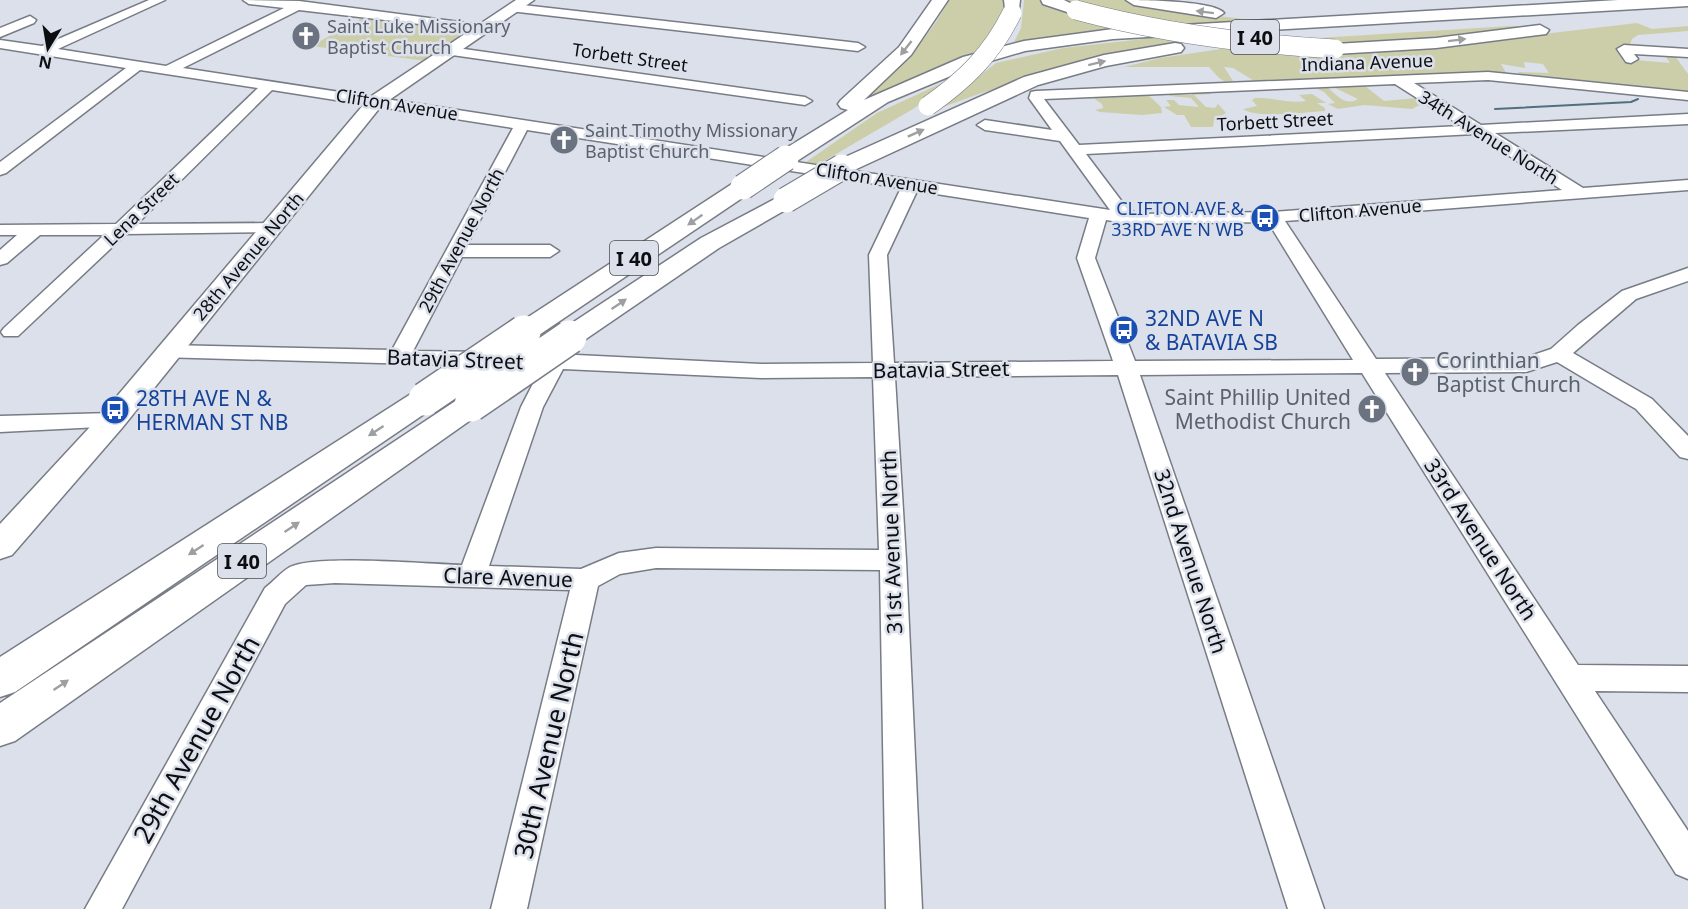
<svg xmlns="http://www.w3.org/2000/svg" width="1688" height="909" font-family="'Noto Sans',sans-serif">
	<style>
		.green { fill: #cccea9 }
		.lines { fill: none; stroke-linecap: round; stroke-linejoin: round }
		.stream { stroke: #506f7f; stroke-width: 2 }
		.minor-casing { stroke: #777c85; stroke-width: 3 }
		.major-casing { stroke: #777c85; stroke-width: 3 }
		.highway-casing { stroke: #777c85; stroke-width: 3 }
		.minor { fill: #fff; fill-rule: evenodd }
		.major { fill: #fff; fill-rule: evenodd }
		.highway { fill: #fff; fill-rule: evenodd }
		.highway-bridge-far2-casing { stroke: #777c85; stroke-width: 20; stroke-linecap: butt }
		.highway-bridge-far1-casing { stroke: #777c85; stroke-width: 27; stroke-linecap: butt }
		.highway-bridge-casing { stroke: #777c85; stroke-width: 36; stroke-linecap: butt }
		.highway-bridge-far2 { stroke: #fff; stroke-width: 19 }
		.highway-bridge-far1 { stroke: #fff; stroke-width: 25 }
		.highway-bridge { stroke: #fff; stroke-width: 33 }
		.oneway { fill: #9e9fa0 }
		.labels { text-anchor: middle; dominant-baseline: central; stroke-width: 5; stroke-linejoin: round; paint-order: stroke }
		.far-worship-label { font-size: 18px; fill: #5b616d; stroke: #dbe0eb; text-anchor: start }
		.far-street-label { font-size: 18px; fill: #0c0e11; stroke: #dbe0eb }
		.far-transit-label { font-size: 18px; fill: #164399; stroke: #dbe0eb; text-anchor: end }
		.shield { fill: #dbe0eb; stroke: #4a4d52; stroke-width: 1.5 }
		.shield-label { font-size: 20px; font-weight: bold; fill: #0c0e11 }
		.transit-label { font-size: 21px; fill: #164399; stroke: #dbe0eb; text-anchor: start }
		.street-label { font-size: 21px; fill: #0c0e11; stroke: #dbe0eb }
		.worship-label { font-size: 21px; fill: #5b616d; stroke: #dbe0eb; text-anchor: start }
		.near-street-label { font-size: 26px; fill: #0c0e11; stroke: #dbe0eb }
	</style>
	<rect width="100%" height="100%" fill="#dbe0eb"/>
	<path class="green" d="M949,0H1006L1005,12L984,53L934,69L868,99L865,98C899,69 928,40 949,0Z
		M1024,0H1038L1123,27L1014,42L1021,28Z
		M1061,0H1125L1201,14L1261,21L1147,25Z
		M368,15L483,29L434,62L311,46Z
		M1637,23L1652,29L1688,26V31L1638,35L1632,39L1629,47L1616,48L1624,59L1670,63L1666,57L1631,53L1675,56L1688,74V93L1522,77L1518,72L1549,73L1543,64L1524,62L1525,68L1501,64L1508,76L1256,82L1233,68L1224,67L1233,81C1222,85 1216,74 1209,67H1124L1160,58L1241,46L1357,52L1399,51Z
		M1510,26L1529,27L1430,40L1351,45L1286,40Z
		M1170,36L1192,40C1105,54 1023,77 940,108L996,63L1063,48Z
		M955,77V80L913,109L819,164L806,162L877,113Z
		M1360,82L1384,101L1417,98L1424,103L1412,109L1364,105L1338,109L1328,104L1335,103L1324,92L1309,85H1325C1333,91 1344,108 1358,99L1331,86Z
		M1206,89L1211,94L1194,95L1206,107L1215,108L1218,104L1226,113L1214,120L1213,127H1191L1184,115H1177L1164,107L1171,106L1166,100H1174L1179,105L1199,107L1191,98L1170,96L1164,91H1178L1182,95H1192L1191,91Z
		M1144,91L1161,107L1162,113L1142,115L1100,112L1095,110L1103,108L1102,104L1086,93Z
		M1312,94L1326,103H1317L1325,108V111C1307,112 1257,119 1243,109L1257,106L1252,100L1255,98C1272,97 1290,104 1306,101L1299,95Z"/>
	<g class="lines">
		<path class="stream" d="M1495,109L1631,102L1638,99"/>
		<g class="minor-casing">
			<path id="minor" d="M149,0H165L58,49L166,66L284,8L249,4L243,0L299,1L483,25L489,29L488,32L299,10L183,68L1110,210L1060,141L985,130L977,125L985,120L1052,130L1029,98L1031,92L1036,91L1488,72L1688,92V100L1488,80L1414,83L1481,125L1688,114V124L1495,133L1583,188L1688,180V190L1285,221L1376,359L1524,358L1551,349L1578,325L1622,291L1688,268V281L1636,299L1573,353L1652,399L1688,436V459L1680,457L1636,409L1557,362L1526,372L1385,373L1578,665L1688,666V692L1595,691L1688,831V879L1676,874L1362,373L1140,375L1324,909H1288L1118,375L895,377L906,560L922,909H886L880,570L656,568L620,574L598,586L527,909H491L570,590L335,583L306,585L285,604L122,909H85L265,588C273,582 281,572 290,567C315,554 429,564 462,565L521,407L541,368L522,366L519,361L522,356L556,354L761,364L873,363L869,255L901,188L527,130L467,245H550L559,251L550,257H462L413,351L489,352L497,354L500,359L497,364L489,366L159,357L156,352L159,347L167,345L392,350L513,128L272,90L137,224L273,223L279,224L282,228L279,232L126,234L18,336H4L1,332L4,328L104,235H40L7,263L0,265V250L17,235H0V225L116,224L258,88L140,70L6,173L0,175V162L126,68L0,48V40L42,46ZM1395,84L1461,126L1079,145L1044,99ZM1475,134L1562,190L1273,212L1137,214L1126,207L1086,154ZM917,191L1089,218L1077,258L1113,361L894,363L887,255ZM1106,220L1133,224L1268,222L1353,360L1135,361L1095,258ZM563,369L761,378L873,377L879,550L656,548L619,553L581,569L489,566L543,407Z
				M514,4L858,43L865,47L858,51L510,11V5Z
				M30,16L36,20L34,23L0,37V28Z
				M1624,45L1688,49V57L1634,54L1638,59L1631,63L1626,62L1617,49Z
				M450,47L805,97L812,101L805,105L445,54L443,51Z
				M112,413L120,416L124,421L120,426L0,432V416Z"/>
		</g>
		<g class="major-casing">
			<path id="major" d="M516,0H534L382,105L122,428L12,555L0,559V524L102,414L370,97Z"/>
		</g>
		<g class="highway-casing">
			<path id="highway" d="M932,0H948L911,55L864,100L963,57L1024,41L1113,29L1618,0H1688V6L1113,39L1025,51L977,65L888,102L794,163H778L775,158L778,153L848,110L841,108L838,104L841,100L899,47Z
				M1004,0H1020L1018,17H1006Z
				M1041,0H1064L1084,10L1076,15L1043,4Z
				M1126,0C1144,0 1215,1 1224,13L1216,18L1134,5Z
				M1540,25L1549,30L1546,34L1436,48L1335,54L1326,49L1335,44L1436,38Z
				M1175,43L1181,44L1184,48L1181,52L1106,66L1038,85L850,172H834L831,167L834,162L1024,77L1104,55Z
				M743,180L751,182L755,187L751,192L536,337L526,340L516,337L512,331L516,325L735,182Z
				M786,193L794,195L798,200L794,205L719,248L580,343L570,346L560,343L556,337L560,331L701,238Z
				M425,389L436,392L440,399L436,406L15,692L0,697V657L414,392Z
				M471,395L482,398L487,405L482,412L15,741L0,746V703L460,398Z"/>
		</g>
		<use href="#minor" class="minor"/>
		<use href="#major" class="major"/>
		<use href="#highway" class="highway"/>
		<g class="highway-bridge-far2-casing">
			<path id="highway-bridge-far2" d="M1076,10C1161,33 1247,44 1335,49
				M928,106C965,80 992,54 1012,13"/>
		</g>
		<g class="highway-bridge-far1-casing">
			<path id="highway-bridge-far1" d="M743,187L786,158
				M786,200L842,167
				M522,334L526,331"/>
		</g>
		<g class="highway-bridge-casing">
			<path id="highway-bridge" d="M425,399L524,332
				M471,405L570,337"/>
		</g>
		<use href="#highway-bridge-far2" class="highway-bridge-far2"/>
		<use href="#highway-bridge-far1" class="highway-bridge-far1"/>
		<use href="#highway-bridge" class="highway-bridge"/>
	</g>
	<defs><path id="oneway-solid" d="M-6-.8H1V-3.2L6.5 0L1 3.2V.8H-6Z" transform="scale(1.5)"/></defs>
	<g class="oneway">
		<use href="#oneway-solid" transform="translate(1205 12) rotate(-173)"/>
		<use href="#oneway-solid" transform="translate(1457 40) rotate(-7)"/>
		<use href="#oneway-solid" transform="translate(906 48) rotate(128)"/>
		<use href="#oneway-solid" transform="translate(1097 63) rotate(-14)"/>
		<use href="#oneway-solid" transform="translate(916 133) rotate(-24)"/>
		<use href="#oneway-solid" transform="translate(695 220) rotate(145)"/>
		<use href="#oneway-solid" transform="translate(619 304) rotate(-34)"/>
		<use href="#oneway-solid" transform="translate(376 431) rotate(147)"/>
		<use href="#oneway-solid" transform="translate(292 527) rotate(-34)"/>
		<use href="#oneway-solid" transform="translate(196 550) rotate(147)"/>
		<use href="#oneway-solid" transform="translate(61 685) rotate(-34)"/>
	</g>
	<defs>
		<g id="church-disc" transform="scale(1.5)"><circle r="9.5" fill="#6b7280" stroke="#dbe0eb"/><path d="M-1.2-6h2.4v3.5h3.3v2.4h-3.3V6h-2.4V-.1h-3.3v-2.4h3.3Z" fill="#fff"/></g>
		<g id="bus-disc" transform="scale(1.5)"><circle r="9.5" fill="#1a4fb4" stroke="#dbe0eb"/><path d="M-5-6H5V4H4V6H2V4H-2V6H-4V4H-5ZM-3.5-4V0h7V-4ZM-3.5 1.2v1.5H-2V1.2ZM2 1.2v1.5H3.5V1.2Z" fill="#fff"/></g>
	</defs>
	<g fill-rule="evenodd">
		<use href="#church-disc" x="306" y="36"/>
		<use href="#church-disc" x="564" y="140"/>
		<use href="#bus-disc" x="1265" y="218"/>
		<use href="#bus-disc" x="1124" y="330"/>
		<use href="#church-disc" x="1415" y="372"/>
		<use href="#church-disc" x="1372" y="409"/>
		<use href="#bus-disc" x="115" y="410"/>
	</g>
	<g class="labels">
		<g class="far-worship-label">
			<text x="327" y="26">Saint Luke Missionary<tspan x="327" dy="21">Baptist Church</tspan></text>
			<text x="585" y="130">Saint Timothy Missionary<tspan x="585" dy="21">Baptist Church</tspan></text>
		</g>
		<g class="far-street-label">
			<text transform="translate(630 57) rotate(8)">Torbett Street</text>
			<text transform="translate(1367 62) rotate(-2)">Indiana Avenue</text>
			<text transform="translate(397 104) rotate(9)">Clifton Avenue</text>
			<text transform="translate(1275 121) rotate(-3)">Torbett Street</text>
			<text transform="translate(1489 137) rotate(32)">34th Avenue North</text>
			<text transform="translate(877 178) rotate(9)">Clifton Avenue</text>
			<text transform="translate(141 209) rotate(-44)">Lena Street</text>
			<text transform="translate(1360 210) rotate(-5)">Clifton Avenue</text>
			<text transform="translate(461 240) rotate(-62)">29th Avenue North</text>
			<text transform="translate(248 256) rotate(-50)">28th Avenue North</text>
		</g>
		<g class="far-transit-label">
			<text x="1244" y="208">CLIFTON AVE &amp;<tspan x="1244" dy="21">33RD AVE N WB</tspan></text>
		</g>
		<g class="shield">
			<rect x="1231" y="20" width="48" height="34" rx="4.5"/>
			<rect x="610" y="241" width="48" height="34" rx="4.5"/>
			<rect x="218" y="544" width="48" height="34" rx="4.5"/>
		</g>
		<g class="shield-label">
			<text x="1255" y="37">I 40</text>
			<text x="634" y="258">I 40</text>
			<text x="242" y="561">I 40</text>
		</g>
		<g class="transit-label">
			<text x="1145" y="318">32ND AVE N<tspan x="1145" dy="24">&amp; BATAVIA SB</tspan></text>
			<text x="136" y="398">28TH AVE N &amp;<tspan x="136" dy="24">HERMAN ST NB</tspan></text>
		</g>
		<g class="street-label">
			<text transform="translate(455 359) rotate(2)">Batavia Street</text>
			<text transform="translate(941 369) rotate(-1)">Batavia Street</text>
			<text transform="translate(1481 539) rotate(57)">33rd Avenue North</text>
			<text transform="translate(891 542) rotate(-92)">31st Avenue North</text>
			<text transform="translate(1191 561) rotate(72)">32nd Avenue North</text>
			<text transform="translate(508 577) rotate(2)">Clare Avenue</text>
		</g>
		<g class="worship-label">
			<text x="1436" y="360">Corinthian<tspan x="1436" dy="24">Baptist Church</tspan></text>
			<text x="1351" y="397" text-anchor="end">Saint Phillip United<tspan x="1351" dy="24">Methodist Church</tspan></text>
		</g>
		<g class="near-street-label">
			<text transform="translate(196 739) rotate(-61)">29th Avenue North</text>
			<text transform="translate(548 745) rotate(-77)">30th Avenue North</text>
		</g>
	</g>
	<g transform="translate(48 48) rotate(191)" stroke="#dbe0eb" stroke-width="4.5" paint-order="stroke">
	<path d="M0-4.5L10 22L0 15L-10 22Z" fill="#0c0e11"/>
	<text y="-9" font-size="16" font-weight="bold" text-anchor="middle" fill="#0c0e11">N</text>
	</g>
</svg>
